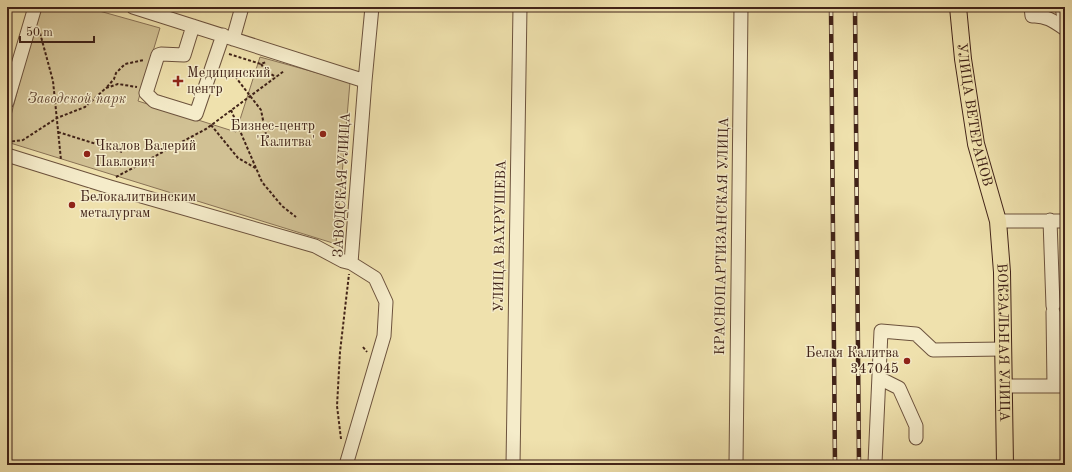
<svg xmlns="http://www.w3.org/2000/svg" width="1072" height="472" font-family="'Old Standard TT',serif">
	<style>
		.green { fill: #d1c194; stroke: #897256 }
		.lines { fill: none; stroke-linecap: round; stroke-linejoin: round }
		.minor-casing { stroke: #6c523d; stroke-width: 15 }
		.major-casing { stroke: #412318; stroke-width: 18 }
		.path { stroke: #412318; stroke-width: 2; stroke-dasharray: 3 2; stroke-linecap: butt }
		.minor { stroke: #f5ecca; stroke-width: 13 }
		.major { stroke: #efe1ad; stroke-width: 16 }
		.rail-casing { stroke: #412318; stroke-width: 4.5 }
		.rail { stroke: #f5ecca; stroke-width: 3; stroke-dasharray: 9; stroke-linecap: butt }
		.poi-dot { fill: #8f2418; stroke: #f5ecca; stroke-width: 1.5 }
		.labels { text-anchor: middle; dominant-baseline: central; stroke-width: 3; stroke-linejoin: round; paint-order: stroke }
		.poi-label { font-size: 14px; fill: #412318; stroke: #f5ecca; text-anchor: start }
		.park-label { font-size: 14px; font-style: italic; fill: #654a37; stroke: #f5ecca }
		.street-label { font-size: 14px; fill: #412318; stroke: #f5ecca }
	</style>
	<rect width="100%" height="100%" fill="#efe1ad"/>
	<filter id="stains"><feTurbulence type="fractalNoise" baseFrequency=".005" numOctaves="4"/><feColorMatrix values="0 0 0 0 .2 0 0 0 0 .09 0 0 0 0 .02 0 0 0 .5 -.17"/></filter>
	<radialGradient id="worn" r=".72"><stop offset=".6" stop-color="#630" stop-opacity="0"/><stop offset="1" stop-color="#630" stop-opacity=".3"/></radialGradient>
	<path class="green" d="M39,7H85L160,28L138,101L236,132L260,57L350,82L336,244L7,142V131Z"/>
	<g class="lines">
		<g class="minor-casing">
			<path id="minor" d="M133,7L365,81
				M1031,7L1032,16C1045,15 1054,21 1065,29
				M1062,7L1065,24
				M193,26L184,55L161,54L158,55L146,93L154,101L196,114L223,35
				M233,39L242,7
				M7,102L35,7
				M7,155L110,187L315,246L343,261L351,263L375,278L386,302L384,336L346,465
				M1050,220L1053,306
				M998,221H1065
				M351,263L365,81L372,7
				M1053,312L1054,386
				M879,378L899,388L916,426V438
				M1003,386H1065
				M875,463L881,331L916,334L933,350L1003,349
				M513,465L520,7
				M736,465L741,7"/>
		</g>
		<g class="major-casing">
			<g id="major">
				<path id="s1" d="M958,7L963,59L976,144L998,221L1002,272L1005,465"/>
			</g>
		</g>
		<path class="path" d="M40,33L53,81L61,160
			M229,54L261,64L266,62
			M261,64L266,71L276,77
			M224,70L223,71L234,75L261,110L267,140
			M107,87L114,79L116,73L125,64L144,60
			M231,110L262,182L282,206L296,217
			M211,125L238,158L257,169
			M58,132L122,152
			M7,142L23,140L57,118L85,107L106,88L118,84L137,87
			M116,177L206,129L284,71
			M363,347L367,352
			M341,439L337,406L340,352L349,274
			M1054,460V465"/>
		<use href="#minor" class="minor"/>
		<use href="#major" class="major"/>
		<g class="rail-casing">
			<path id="rail" d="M831,7L835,465
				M855,7L859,465"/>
		</g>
		<use href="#rail" class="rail"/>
	</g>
	<g class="poi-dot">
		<path d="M176 75h4v4h4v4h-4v4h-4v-4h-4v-4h4z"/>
		<circle cx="323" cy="134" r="4"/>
		<circle cx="87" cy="154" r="4"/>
		<circle cx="72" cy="205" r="4"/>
		<circle cx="907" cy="361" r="4"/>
	</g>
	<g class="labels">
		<g class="poi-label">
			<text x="187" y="73">Медицинский<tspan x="187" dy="16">центр</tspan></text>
			<text x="315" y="126" text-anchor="end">Бизнес-центр<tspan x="315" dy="16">'Калитва'</tspan></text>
			<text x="95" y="146">Чкалов Валерий<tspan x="95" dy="16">Павлович</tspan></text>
			<text x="80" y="197">Белокалитвинским<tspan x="80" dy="16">металургам</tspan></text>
			<text x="899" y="353" text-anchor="end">Белая Калитва<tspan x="899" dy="16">347045</tspan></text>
		</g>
		<g class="park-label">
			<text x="77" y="99">Заводской парк</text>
		</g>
		<g class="street-label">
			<text stroke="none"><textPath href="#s1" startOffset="109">УЛИЦА ВЕТЕРАНОВ</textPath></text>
			<text transform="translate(342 185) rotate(-87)">ЗАВОДСКАЯ УЛИЦА</text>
			<text transform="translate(500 236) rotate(-89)">УЛИЦА ВАХРУШЕВА</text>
			<text transform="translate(722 236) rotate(-89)">КРАСНОПАРТИЗАНСКАЯ УЛИЦА</text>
			<text stroke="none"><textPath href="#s1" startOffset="340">ВОКЗАЛЬНАЯ УЛИЦА</textPath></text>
		</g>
	</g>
	<rect width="1072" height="472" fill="none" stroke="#efe1ad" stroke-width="24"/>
	<rect x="8" y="8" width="1056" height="456" fill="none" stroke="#412318" stroke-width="2"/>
	<rect x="12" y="12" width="1048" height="448" fill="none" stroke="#412318"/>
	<path d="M20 36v6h74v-6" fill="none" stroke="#412318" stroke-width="2"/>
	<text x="26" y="36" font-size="12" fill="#412318" stroke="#f5ecca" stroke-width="3" paint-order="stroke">50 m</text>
	<rect width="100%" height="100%" filter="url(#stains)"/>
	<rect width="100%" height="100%" fill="url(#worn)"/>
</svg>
